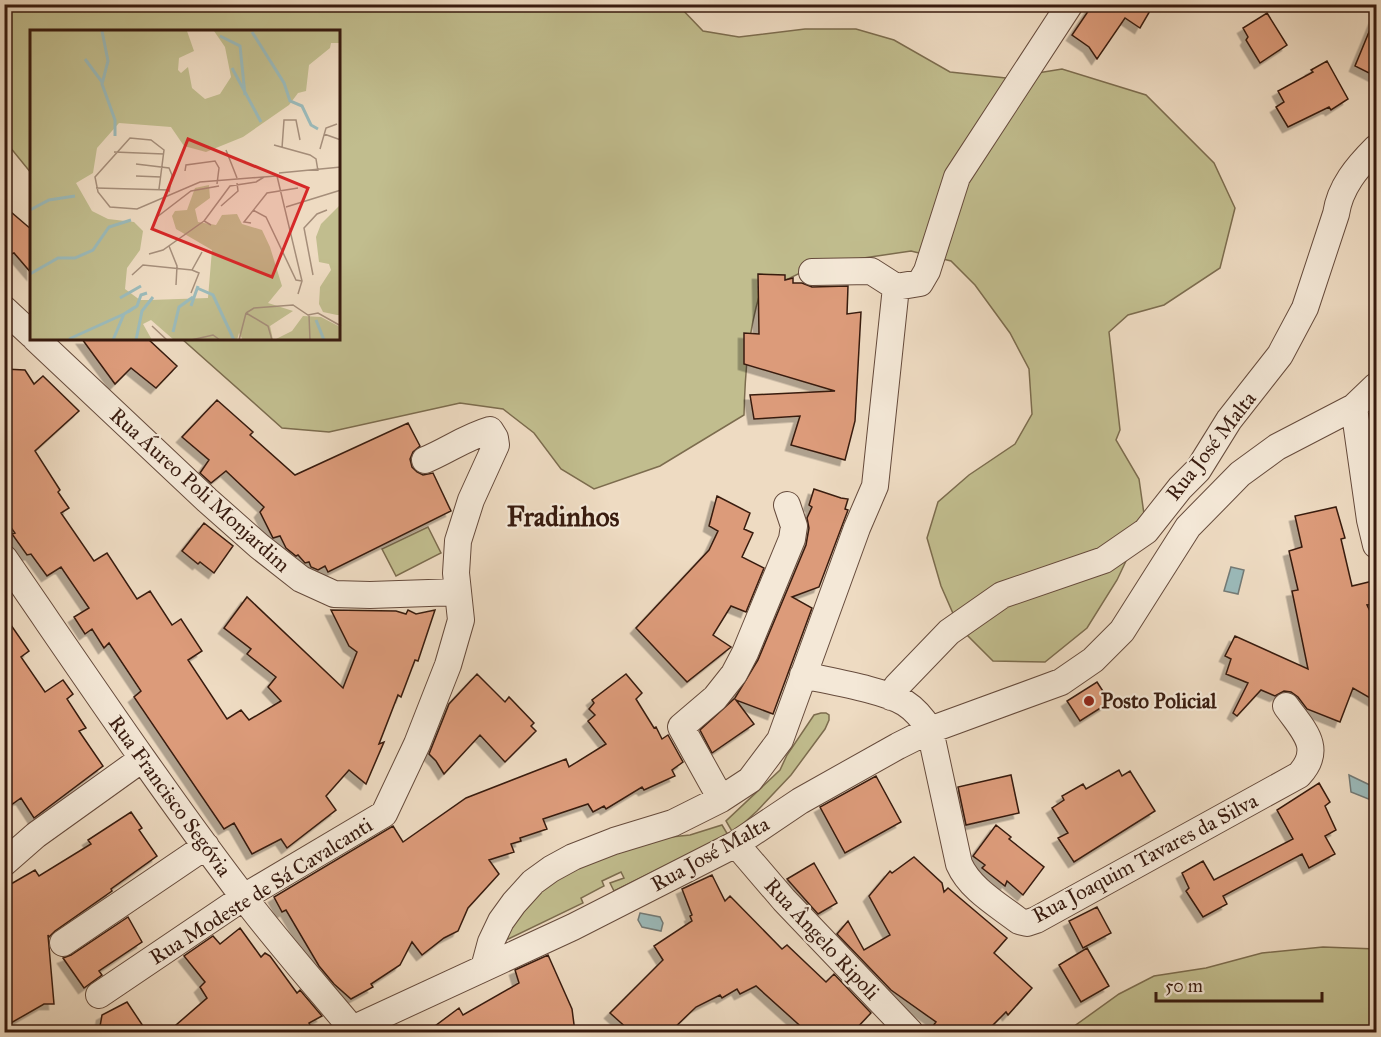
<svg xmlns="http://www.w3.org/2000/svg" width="1381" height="1037" font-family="'IM FELL Great Primer',serif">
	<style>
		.green { fill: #c1bd8e; stroke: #7c6c4e; stroke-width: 1.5 }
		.water { fill: #9bbaba; stroke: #737a76; stroke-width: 1.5 }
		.building { fill: #dc9b7a; stroke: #381b0f; stroke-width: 1.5; filter: url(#shadow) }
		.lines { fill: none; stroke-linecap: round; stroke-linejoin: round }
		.minor-casing { stroke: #664b3c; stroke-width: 28 }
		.minor { stroke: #f4e8d7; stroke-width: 26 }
		.poi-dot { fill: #8f2418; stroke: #f4e8d7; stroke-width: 2 }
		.labels { text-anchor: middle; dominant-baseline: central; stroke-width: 4.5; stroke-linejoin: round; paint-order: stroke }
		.street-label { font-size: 21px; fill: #381b0f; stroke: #f4e8d7 }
		.poi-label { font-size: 21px; font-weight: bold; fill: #381b0f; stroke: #f4e8d7; text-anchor: start }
		.district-label { font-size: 27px; font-weight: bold; fill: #381b0f; stroke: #f4e8d7 }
		.inset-river { fill: none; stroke: #9bbaba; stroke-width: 3 }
		.inset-road { fill: none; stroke: #a58e7a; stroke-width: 1.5 }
		.view { fill: #d62828; fill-opacity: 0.15; stroke: #d62828; stroke-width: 3 }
		.inset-edge { fill: none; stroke: #381b0f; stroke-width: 3 }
	</style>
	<defs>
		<filter id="shadow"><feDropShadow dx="-5.5" dy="5.5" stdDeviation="0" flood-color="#0004"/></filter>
	</defs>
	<rect width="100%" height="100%" fill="#eedbc2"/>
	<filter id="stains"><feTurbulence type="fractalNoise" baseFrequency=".00333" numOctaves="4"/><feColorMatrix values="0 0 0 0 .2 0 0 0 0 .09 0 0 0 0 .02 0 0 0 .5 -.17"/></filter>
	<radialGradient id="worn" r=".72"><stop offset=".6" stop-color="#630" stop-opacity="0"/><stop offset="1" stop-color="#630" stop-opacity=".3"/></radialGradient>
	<path class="green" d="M4,5H678L703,31L739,37L805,29H856L894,40L950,72L1006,78L1062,69L1146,95L1214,163L1235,208L1220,268L1164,305L1128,315L1109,332L1120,430L1116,440L1139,479L1145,521L1117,580L1087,628L1045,662L993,661L959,627L941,586L927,538L938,502L969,475L1015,444L1032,414L1029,369L1010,333L975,285L951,261L911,251L816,265L760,293C748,333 745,373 744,415L660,466L594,489L561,469L534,433L503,409L460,403L329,432L282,428L182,339H339V32H32L31,173L5,141Z
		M428,527L441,553L396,576L382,549Z
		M821,713H826L829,715V720L825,729L791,775L757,811L733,833L726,821L780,770L787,755L814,715Z
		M722,825L728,835L614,891L610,883L624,878L621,872L602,881L604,886L581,898L583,903L504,941L507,931L553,875L661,838L690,835Z
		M1323,947L1376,949V1032H1066L1119,994L1154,976L1206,968L1262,953Z"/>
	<path class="water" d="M1231,567L1244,570L1238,594L1224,591Z
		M1349,775L1374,787L1371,800L1351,792Z
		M640,913L660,917L663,923L661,931L642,927L638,920Z"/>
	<path class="building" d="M1093,4H1154L1140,28L1125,18L1097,59L1089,47L1072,35Z
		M1267,13L1287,45L1260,63L1246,40L1248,37L1243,28Z
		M1376,15H1377V77L1355,66Z
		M1327,61L1348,99L1331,110L1329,107L1288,127L1276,107L1284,102L1278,91L1313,72L1311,70Z
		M4,206L32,230V274L14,253L4,257Z
		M758,274L785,275V280L793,278V283H802L812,287L848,286L847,314L861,312L855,421L845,460L791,445L800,416L754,419L750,395L835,391L744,364V333L759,334Z
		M82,339H148L177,366L156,388L131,368L115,384Z
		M4,369L25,370L34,384L43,376L79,411L35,451L60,490L58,492L69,508L61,513L94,561L107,553L137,599L150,591L172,625L181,619L202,651L188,660L227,719L241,710L249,720L281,701L268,687L276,677L247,654L251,649L224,628L247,597L343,688L357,652L349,646L331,610L396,611L406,614L408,610L416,614L435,610L418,661L415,660L401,697L398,695L379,744L384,742L366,784L349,770L326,796L336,810L287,848L281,839L252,854L234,823L224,829L134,697L141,691L109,643L104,648L92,629L85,634L74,617L89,608L61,567L47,576L31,554L27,555L12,534L15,533L4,518Z
		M217,400L253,432L250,435L295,475L408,423L420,446L413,452L410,459L412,467L417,472L423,475L433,473L451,511L328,572L325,566L318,570L311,567L309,562L305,563L298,555L296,556L286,548L280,536L273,538L260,512L264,507L226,471L211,483L200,473L209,460L182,437Z
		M814,489L841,498L848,499L845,509L848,510L819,587L792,597L812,608L773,714L736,700L754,724L712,753L700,730L735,698L758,660L806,545L809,528L807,518L812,507L809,505Z
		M717,496L750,513L744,529L753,533L742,557L764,568L746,612L731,606L713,635L731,647L687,682L636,628L709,550L718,531L709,526Z
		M1336,507L1345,538L1341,539L1352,586L1377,580V604L1367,605L1377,626V702L1353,688L1340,722L1307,709L1298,697L1291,692L1284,691L1275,696L1261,690L1237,716L1233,713L1248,683L1226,674L1231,659L1225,656L1235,636L1308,669L1292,591L1298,590L1289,551L1302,547L1295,516Z
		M204,523L233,546L214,573L200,562L198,564L182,551Z
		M4,615L29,651L21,657L45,692L63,680L73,694L67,699L86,728L79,731L103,766L34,818L21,798L4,810Z
		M477,674L505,702L509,697L534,723L531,726L536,731L505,762L480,735L444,774L436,761L429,754L449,704Z
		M626,674L642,693L636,699L654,728L656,727L662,739L668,735L683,762L672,770L675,776L644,790L642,787L606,809L604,806L593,812L588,804L543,819L547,829L520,838L521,841L511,844L514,852L489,860L499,874L468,908L458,931L444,938L422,955L412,942L400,965L371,984L373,987L351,999L334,984L319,966L286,910L282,912L274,897L393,826L403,842L466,798L566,759L569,767L606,744L588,721L595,715L589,709L594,703L592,700Z
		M1097,682L1110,702L1080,721L1067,701Z
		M1119,770L1122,776L1130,771L1155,811L1074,862L1058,838L1068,833L1052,808L1064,800L1062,796L1083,784L1086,789Z
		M1011,775L1019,813L966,825L958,787Z
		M876,776L901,822L845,853L820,807Z
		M1319,783L1330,802L1325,806L1336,830L1325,836L1335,854L1309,868L1302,854L1223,896L1227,904L1203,917L1186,891L1189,888L1182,873L1203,861L1214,880L1293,839L1277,810Z
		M131,812L142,828L139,830L157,856L111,889L112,891L55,931L49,937L48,935L54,1004H44L4,1027V888L35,870L39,876L91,844L88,840Z
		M996,825L1011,837L1009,839L1044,867L1023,895L1007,881L1005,886L982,868L985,865L973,856Z
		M914,857L942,883L944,892L948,888L1007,938L994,953L1032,988L1008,1015L1006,1012L986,1032H928L936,1022L891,990L837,934L848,921L864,950L890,935L869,896L890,871L892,873Z
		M814,863L837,903L818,914L787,879Z
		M712,875L725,901L730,896L782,949L787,945L826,982L834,974L871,1013L853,1032H807L756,986L740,994L737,989L722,998L720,995L696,1007L670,1032H640L633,1027L630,1031L610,1013L663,960L654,946L692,921L690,916L692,915L682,889Z
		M1097,907L1111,933L1083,948L1069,921Z
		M128,917L142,942L99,971L102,975L84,988L63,958L71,955Z
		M240,928L261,957L265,953L270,956L297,993L300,990L322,1016L309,1023L311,1027L301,1032H168L207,998L200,987L205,982L184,956L213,936L220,944Z
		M1087,948L1109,986L1081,1002L1059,965Z
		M548,955L572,1009L575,1032H427L459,1008L463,1015L519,983L515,970Z
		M127,1002L147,1032H99L102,1015Z"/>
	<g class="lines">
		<g class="minor-casing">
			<path id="minor" d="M896,287L920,283L927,271L957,177L1070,4
				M4,309L32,335
				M36,339L207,500L259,546L301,579L334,594L370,595L458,592
				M1354,407L1370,520L1376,545
				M4,558C82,671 159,786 242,895C276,940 313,982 349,1025
				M803,675C829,681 884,690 905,703C916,710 923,719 930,730L959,864C970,889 997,904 1019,921L1027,923L1036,920L1299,775C1324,748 1303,730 1286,706
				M891,697L897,686L949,632L1002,595L1104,560L1146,531L1180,488L1198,470L1229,420L1280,355L1305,308L1336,214C1340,187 1357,167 1376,148
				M721,799L681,727L715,698L734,674L745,653L792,539L794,526L787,505
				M736,844L784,900L910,1032
				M4,863L36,835L142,759
				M63,943L206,846
				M484,968L491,942L501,921L514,903L533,882L551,869L573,857L614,841L673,823L721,799L750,780L780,740L857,528L875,486L896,287L871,271L812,272
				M99,995L244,897L384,814L417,744L448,665L461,620L456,573L458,541L471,500L496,445L495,438L490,430C466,437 447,451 425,460
				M361,1025L573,927L736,844L800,801L898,746L930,730L1061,682L1093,660L1122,631L1188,527L1240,474L1277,447L1354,407L1376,386"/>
		</g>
		<use href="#minor" class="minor"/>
	</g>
	<circle class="poi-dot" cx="1089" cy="701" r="6"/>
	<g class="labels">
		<g class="street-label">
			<text transform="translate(1211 446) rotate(-52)">Rua José Malta</text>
			<text transform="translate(200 490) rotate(42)">Rua Áureo Poli Monjardim</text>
			<text transform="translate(170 796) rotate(54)">Rua Francisco Segóvia</text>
			<text transform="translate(710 854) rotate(-29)">Rua José Malta</text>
			<text transform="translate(1145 858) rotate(-28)">Rua Joaquim Tavares da Silva</text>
			<text transform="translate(261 891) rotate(-32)">Rua Modeste de Sá Cavalcanti</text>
			<text transform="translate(822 939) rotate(47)">Rua Ângelo Ripoli</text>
		</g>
		<g class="poi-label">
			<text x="1101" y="701">Posto Policial</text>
		</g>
		<g class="district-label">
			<text x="563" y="516">Fradinhos</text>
		</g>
	</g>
	<g transform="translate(30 30)">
		<rect width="310" height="310" fill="#eedbc2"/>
		<path d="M0,1H157L164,21L149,28L148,40L151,43L158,37L162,58L175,69L190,64L201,47L195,17L184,1H310V13H301L300,18L279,35L276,61L268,63L259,75L213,107L176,122L154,116L141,97L89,93L67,118L63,143L46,153L62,181L78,189L104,192L113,201L110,220L97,238L95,259L110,270H120L178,268L182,220L146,199L142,186L145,181L157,180L165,158L179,155L180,168L165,179L168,192L186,195L192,185L207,184L212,194L232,200L240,217L252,256L238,273L263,281L240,296L243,310H213L209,303L207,310H144L121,290L113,294L122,310H0ZM310,175L311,285H307L293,282L289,274L290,257L301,240L299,234L289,232L286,207L291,194ZM273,286L291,287L310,297V310H244L262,301Z" fill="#c1bd8e"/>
		<path class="inset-river" d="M72,1L78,31L72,54L85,90V106M222,2L254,53L260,71L272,76L281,95L288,99M190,6L210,16L215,65M55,29L72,52M202,38L231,92M0,180L19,170L45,166M0,244L28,228H45L63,220L79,197L101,190M167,258L183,265L204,310M90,268L111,256M161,276L168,256M98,282L107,276L111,265L117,263M286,290L294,310M143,302L149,277L163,267M39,309L94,284M83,310L94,284L105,277M106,310L112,281L123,267"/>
		<path class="inset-road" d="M294,104L311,110M244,115L280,125L286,129L288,141M252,118L254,90H266L270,110M290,119L296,98L307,94M196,120L207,148M84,122L134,124M106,134L139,138L142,145L139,162M155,141L156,135L185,131L189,138L187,154M249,143L311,137M106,146L131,147M247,146L272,251L268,264M66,158L140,160M129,159L134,120L121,110L100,108L65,147L68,162L80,177L107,179L170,152L246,146M191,176L208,161L207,153M256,177L311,160M223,180L236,187L266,250L272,251M127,187L161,161L189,156M221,193L214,192L237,163L268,158M181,195L174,191L200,156L226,152L234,147M139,216L147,236L146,255M119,224L133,220L174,191M162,240L172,222M102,245L113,235L162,240L169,243L161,263M283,245L274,198L287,184L297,180M216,283L224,278L263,275L278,285L288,283L311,296M216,283L238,296L242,310M279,285L280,310M122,296L137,310M161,310L183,305L190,310M209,310L216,283"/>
		<path class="view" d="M158,109L278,158L242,247L122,199Z"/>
		<rect width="310" height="310" class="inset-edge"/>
	</g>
	<rect width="1381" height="1037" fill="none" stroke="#eedbc2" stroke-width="24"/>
	<rect x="6" y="6" width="1369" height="1025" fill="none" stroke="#381b0f" stroke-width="3"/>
	<rect x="12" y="12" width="1357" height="1013" fill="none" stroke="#381b0f" stroke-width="1.5"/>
	<path d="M1156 992v9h166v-9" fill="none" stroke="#381b0f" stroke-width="3"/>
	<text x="1165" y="992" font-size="18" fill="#381b0f" stroke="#f4e8d7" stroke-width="4.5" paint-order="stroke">50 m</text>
	<rect width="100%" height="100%" filter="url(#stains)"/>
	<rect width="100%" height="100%" fill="url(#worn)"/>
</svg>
